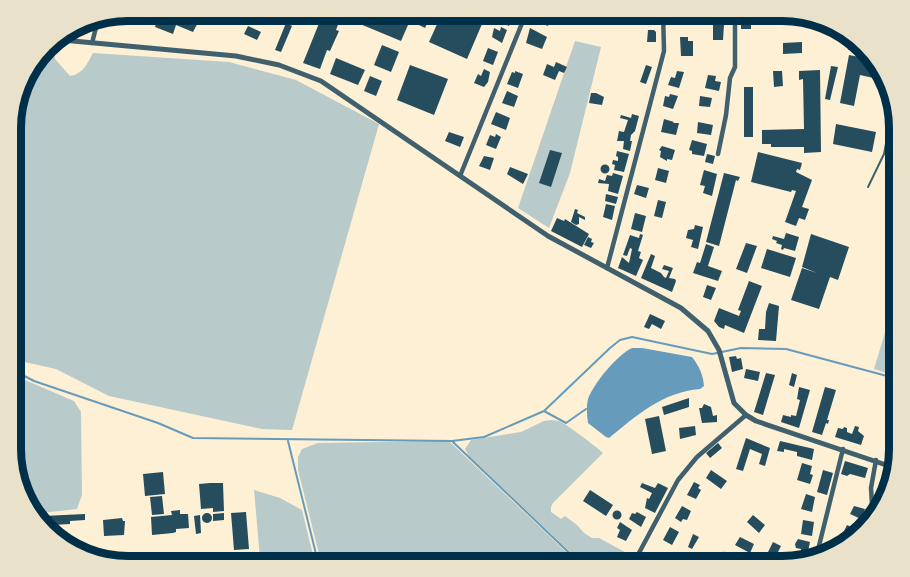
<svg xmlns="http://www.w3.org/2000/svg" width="910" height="577" font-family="'DejaVu Sans',sans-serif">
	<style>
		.green { fill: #b9caca }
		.water { fill: #669bbc }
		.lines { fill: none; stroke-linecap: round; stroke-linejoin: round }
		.stream { stroke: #669bbc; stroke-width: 2 }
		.building { fill: #264d5e }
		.service { stroke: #3f606c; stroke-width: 2 }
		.minor { stroke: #3f606c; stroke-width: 4.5 }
		.tertiary { stroke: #3f606c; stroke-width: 5 }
		.rim { fill: none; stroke: #003049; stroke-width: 8 }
	</style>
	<rect width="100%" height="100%" fill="#fdf0d5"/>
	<path class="green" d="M575,41L601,47L570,173L549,228L518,208Z
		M46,48L53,49L55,59L70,76C83,74 87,64 93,53L229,62L296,80L379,124L292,430L262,429L109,396L56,369L11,359V113Z
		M891,313L899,316V377L874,369Z
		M11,374L74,401L81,412L82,495L77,509L32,514L26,508L11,464Z
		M551,420C552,420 561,421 561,422C566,424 601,450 603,453L553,503L551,507V512L561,519L565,516L577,525L584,533L592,538H599L625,552L627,555L624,566H585L469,456L465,449L471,440L521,432L544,421Z
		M449,441L581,566H322L298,470V457L302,449L318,443Z
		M254,490L280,498L302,510L314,559L298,566L292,557L260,558Z
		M724,551L748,566H714Z"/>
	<path class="water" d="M632,348H642L692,357C699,366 703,374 704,386L700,389C663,392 637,415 609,438L606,437L588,423C587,415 586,407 588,399C594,383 617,355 632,348Z"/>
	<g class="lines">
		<path class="stream" d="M11,369L34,381L158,423L193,438L452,441L484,437L544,411L610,348L620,340L632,337L712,354L741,348L786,349L887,376L899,382
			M544,411L566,423L586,409
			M288,441L319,566
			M453,442L583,566"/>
	</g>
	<path class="building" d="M153,11H204L193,32L176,25L173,34L155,27L156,24L149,21Z
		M324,11H343L336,30L339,31L330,51L327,50L320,69L303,63Z
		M351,11H375L408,25L401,41L348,19Z
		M425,11L432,13L425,28L419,25Z
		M443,11H452L482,24L467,59L429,42Z
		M502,11L511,12L510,14L513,15L509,26L498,21Z
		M540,11H551L547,21L549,22L548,26L541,23L543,19L537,17Z
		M647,11H656V17H647Z
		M669,11H680L681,21H669Z
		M783,11L812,20H783Z
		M741,19H751V29H741Z
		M79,22L78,33L63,32L70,28Z
		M286,23L292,26L281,52L275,50Z
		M713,25H724L723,40H713Z
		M248,26L261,32L257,40L244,34Z
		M501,27L507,30L502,43L492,37L494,28L500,31Z
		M530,28L547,37L542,49L526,43Z
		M648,30H654L656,32V42H647Z
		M680,37H688V41H693V56H681Z
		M802,42V53L783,54V43Z
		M382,45L399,52L391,72L374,65Z
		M488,48L498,52L493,65L483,61Z
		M849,55L875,60L884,70L887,81L860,75L854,106L840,103Z
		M336,58L365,70L358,85L330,74Z
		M556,62L567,67L564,73L559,71L555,80L543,75L547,64L554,67Z
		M410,65L448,79L434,115L397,100Z
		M646,65L652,67L646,84L640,82Z
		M831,66L838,67L830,100L825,99Z
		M484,69L490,72L488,82L484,87L474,83L478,74L481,76Z
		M820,70L821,152L804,153V147H771V144H762V130L804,129L803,79L799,80V71Z
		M515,71L523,74L518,88L507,84L512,72L515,73Z
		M677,71L684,72L679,88L668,85L671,77L675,78Z
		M773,71H782L783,86L774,87Z
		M708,75L716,76L715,81L721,82L719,91L705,88Z
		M370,76L382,81L376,96L364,91Z
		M744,87H753V137H744Z
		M507,91L518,96L514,107L502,103Z
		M591,93H596L604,97L602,105L589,103Z
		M670,94L678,96L673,109L663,106L665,96L669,97Z
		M700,96L712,98L710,107L699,106Z
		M496,112L510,118L506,130L491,124Z
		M632,114L639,116L635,131L631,135L630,141H632L630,151L623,149L624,141H617L619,131L624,132L628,120L620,118L621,115L631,118Z
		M664,119L674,122L673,123H679L676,135L661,132Z
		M698,122L713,125L711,135L697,133Z
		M836,124L876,132L872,152L833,144Z
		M449,132L464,137L460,147L445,141Z
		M496,134L501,137L496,149L486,145L490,135L495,137Z
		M692,140L707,144L704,156L692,154V151L689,150Z
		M662,146L675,150L672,160L667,159V161L660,157L661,151L659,150Z
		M550,150L562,153L551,187L539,183Z
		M617,151L629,154L624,172L614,170L615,165L612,164L613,160L618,161V157L616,156Z
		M758,152L802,163L800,170L797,169L796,172L812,180L802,207L809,209L805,220L799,218L796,226L785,222L796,191L792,190L791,192L751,182Z
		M707,154L715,156L713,164L705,162Z
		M484,156L494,158L490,170L479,166Z
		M600.5 169a4.5 4.5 0 1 1 9 0a4.5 4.5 0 1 1-9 0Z
		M510,167L528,174L523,184L507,174Z
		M658,168L669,171L666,183L655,180Z
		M704,170L717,174L712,196L703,193L705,186L700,185Z
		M613,173L623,176L618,194L608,191L609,184L598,183L599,179L605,181L607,175L612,176Z
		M724,173L740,177L738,181L736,180L719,246L706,242Z
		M637,185L649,188L646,198L634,194Z
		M606,194L618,197L616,204L605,201Z
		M658,200L666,202L662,218L654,216Z
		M606,204L615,206L612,220L603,217Z
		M575,209L578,210L577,213L585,217V220L579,217V224L576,225L571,222Z
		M635,213L646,216L642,232L631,229Z
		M557,218L564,221L565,219L589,234L582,247L551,231Z
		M695,225L703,227L698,249L691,247L693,240L686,238L688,230L694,229Z
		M786,233L799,237L795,251L784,248L783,250L781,249L782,245L776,243L777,241L772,239L773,236L784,239Z
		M640,234L643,235L638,251L641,252L639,258L643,260L636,276L618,268L622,257L629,263L632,249L630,248L627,256L623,255L630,235L639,238Z
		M811,234L849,247L838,280L830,277L819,309L791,300L802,268L817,273L802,267Z
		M588,237L592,239L591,242L594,243L591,248L584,245Z
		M746,243L757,246L747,273L736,269Z
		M706,244L714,247L708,266L722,271L718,281L693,273L697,262L700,263Z
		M767,249L796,258L790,277L761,268Z
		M651,254L655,256L651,268L661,273L664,277L666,278L669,271L662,269L664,265L673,268L669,278L675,279L676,281L672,292L641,278Z
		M749,281L762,286L744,333L725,325L724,329L719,327L714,321L719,308L739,316L741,311L738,310Z
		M707,285L716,288L711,300L703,297Z
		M769,303L779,306L776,341L758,340L759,329H765L766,312Z
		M650,314L665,321L661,329L652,324L649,329L644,327Z
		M736,356L737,359L741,358L743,369L732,372L729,357Z
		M746,369L760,372L758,381L744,378Z
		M766,373L775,375L763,415L754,412Z
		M792,373L797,375L794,387L789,385Z
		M799,387L810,390L799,428L781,422L783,415L791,417V415L796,416L800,400L797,399Z
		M825,387L836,390L827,420H829L828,424L826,423L822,435L812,432Z
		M891,388L899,391L897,405L886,399Z
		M689,398V407L664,415L662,407Z
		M704,404L711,407L713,416L717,415V422L702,423L699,408H702Z
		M659,416L666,451L652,454L645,419Z
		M695,426L696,435L680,439L679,428Z
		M855,426L859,427L858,431L864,436L861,445L835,437L838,428L843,429L844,427L847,428V432L852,434Z
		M746,438L770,448L765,466L759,464L762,454L750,449L743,471L736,469Z
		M780,441L814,449L812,460L797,456V452L784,449V452L777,451Z
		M718,443L722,448L710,458L706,453Z
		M891,451L899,454L898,461L888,457Z
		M845,461L868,468L865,478L850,474L847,476L841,474Z
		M802,463L812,466L810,474L813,475L810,484L797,480Z
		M711,470L727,481L721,489L706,478Z
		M823,470L833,473L827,495L817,492Z
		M163,472L165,494L145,496L143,474Z
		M694,482L700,485L698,488L701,490L696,499L687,495Z
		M210,483H223L224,511L213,512V508L201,509L199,484Z
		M642,483L655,488L658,483L668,488L655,513L645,508L647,498L649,499L652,493L640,487Z
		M590,490L613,505L606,516L583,501Z
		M806,494L815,497L812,512L801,509Z
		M162,496L164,514L152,515L150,497Z
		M682,506L691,511L687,520L683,519L681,522L675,518Z
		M854,506L865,509L861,519L850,514Z
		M180,510V514H188L189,528L176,529V532L173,533L152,535L151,517L172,515L171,511Z
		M612.5 515a4.5 4.5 0 1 1 9 0a4.5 4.5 0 1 1-9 0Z
		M246,512L249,549L234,550L231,513Z
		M637,512L646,517L641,527L629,519L632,513L635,514Z
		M224,513V520L213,521V514Z
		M202 518a5 5 0 1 1 10 0a5 5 0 1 1-10 0Z
		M85,514V520L70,521V524L53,525V522L43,523V516Z
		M200,515L201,533L196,534L194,516Z
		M753,515L765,525L759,533L747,522Z
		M122,518L123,521H125L124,535L104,536L103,520Z
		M803,520L814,522L812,536L801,534Z
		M620,522L632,530L626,541L617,537L620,530L617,528Z
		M847,525L860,531L853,540L842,535Z
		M670,527L679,532L672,545L663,540Z
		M693,534L699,537L692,549L688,547Z
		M740,537L754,544L750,553L735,545Z
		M798,539L810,542L807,556L801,554V549L796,548L795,544Z
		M773,542L781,546L774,560L766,556Z
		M829,542L836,545L832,553L824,556Z
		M129,552L131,566L91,555Z
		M210,552H220L221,562L212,563Z"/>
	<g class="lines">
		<path class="service" d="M849,49L863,47
			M868,187L884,154L894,101"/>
		<path class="minor" d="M92,43L99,16
			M718,154L726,115L730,78L735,67V11
			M460,176L527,11
			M607,268L664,51L663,11
			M873,521L871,488L876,460
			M816,558L843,449
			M750,560L762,566
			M253,566L276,565L280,566
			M632,566L678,480L697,457L746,415"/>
		<path class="tertiary" d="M51,39L236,56L279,65L321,81L548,236L681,308L708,331L719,350L734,403L746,415L756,421L895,468"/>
	</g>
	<path d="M0 0H910V577H0ZM128 21H782A107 107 0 0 1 889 128V449A107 107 0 0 1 782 556H128A107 107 0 0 1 21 449V128A107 107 0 0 1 128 21Z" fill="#e9e1ca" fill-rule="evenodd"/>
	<path class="rim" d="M128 21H782A107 107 0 0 1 889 128V449A107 107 0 0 1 782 556H128A107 107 0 0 1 21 449V128A107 107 0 0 1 128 21Z"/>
</svg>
